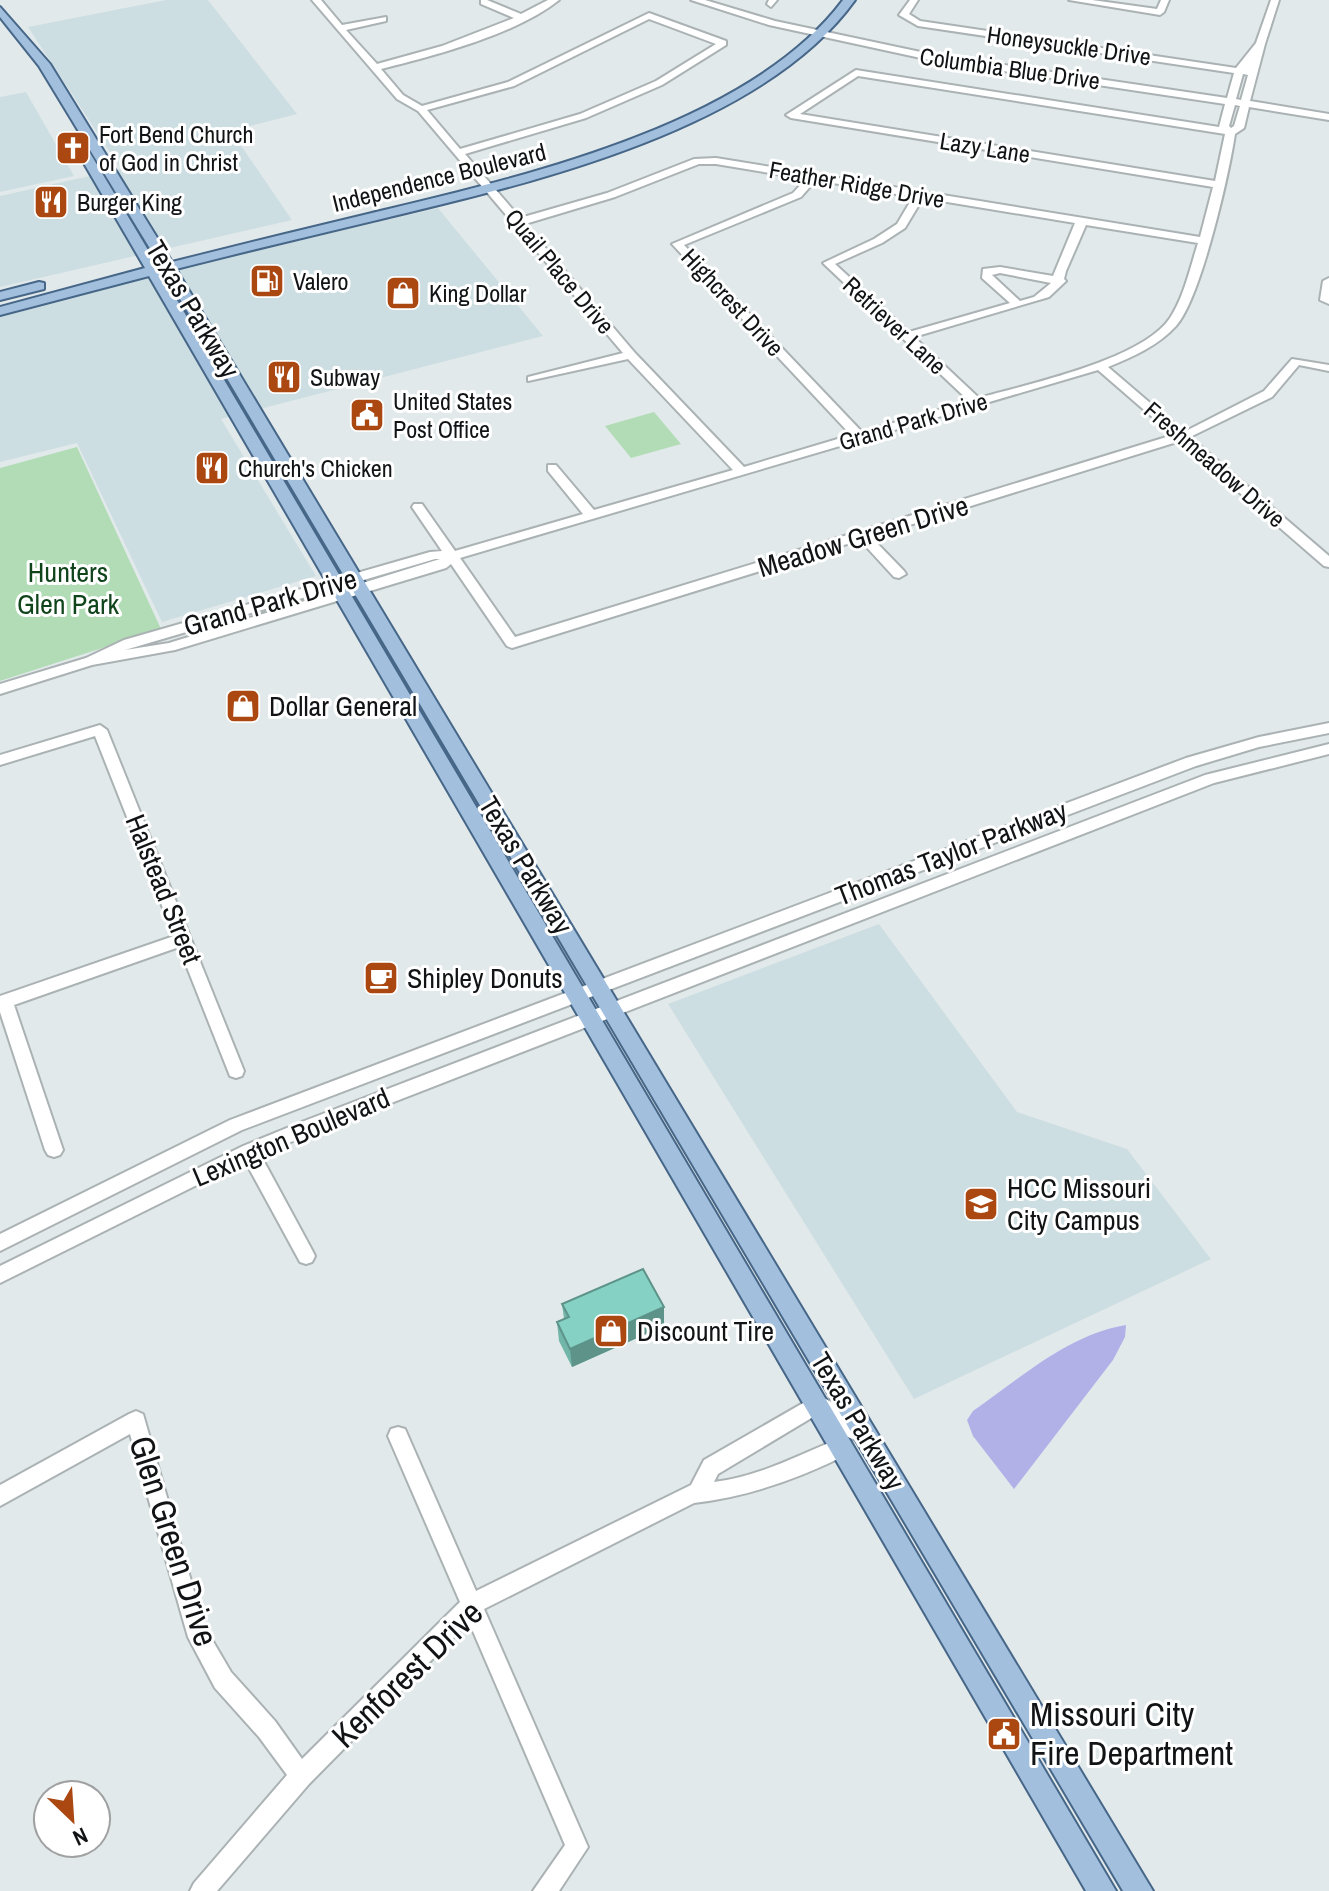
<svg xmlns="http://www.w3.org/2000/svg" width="1329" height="1891" font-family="'Archivo Narrow',sans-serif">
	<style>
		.built { fill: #cddee2 }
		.green { fill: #b1dcb5 }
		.water { fill: #b1b1e8 }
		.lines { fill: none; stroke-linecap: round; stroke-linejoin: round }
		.minor-casing { stroke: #abb2b4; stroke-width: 4 }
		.major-casing { stroke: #476788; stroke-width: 4 }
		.minor { fill: #fff; fill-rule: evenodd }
		.major { fill: #a2bfdd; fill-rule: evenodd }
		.wall { fill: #72b5a9 }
		.shaded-wall { fill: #5d9389 }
		.building { fill: #85d2c4; stroke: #5d9389; stroke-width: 2 }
		.labels { text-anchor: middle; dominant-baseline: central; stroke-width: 6; stroke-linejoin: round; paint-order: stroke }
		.far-street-label { font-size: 24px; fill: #111314; stroke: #fff }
		.far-poi-label { font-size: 24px; fill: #111314; stroke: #fff; text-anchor: start }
		.street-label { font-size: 28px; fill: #111314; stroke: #fff }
		.park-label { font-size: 28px; fill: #10441b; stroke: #fff }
		.poi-label { font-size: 28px; fill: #111314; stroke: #fff; text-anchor: start }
		.near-street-label { font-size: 34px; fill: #111314; stroke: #fff }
		.near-poi-label { font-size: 34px; fill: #111314; stroke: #fff; text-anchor: start }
	</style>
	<rect width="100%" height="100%" fill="#e2e9eb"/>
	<path class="built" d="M166,0H208L297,114L231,131L292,220L0,287V196L121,169L28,27Z
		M26,92L74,176L0,192V97Z
		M438,208L543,336L221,419L316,576L162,622L77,443L0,462V316L98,288Z
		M879,924L1017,1112L1127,1149L1211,1259L914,1399L668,1004Z"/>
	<path class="green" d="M654,412L681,444L631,458L605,426Z
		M77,447L161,629L0,681V468Z"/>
	<path class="water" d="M1126,1325L1125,1337L1113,1360L1014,1489L973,1436L967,1420L973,1411C1021,1378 1067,1335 1126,1325Z"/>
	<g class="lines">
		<g class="minor-casing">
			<path id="minor" d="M312,0H321L342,25L386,17V21L346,30L377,64L442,46L514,18L481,4V0H487L521,14L548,0H559C517,34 434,56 381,69L403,95L422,106L508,82L649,13L726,41V45L662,85L586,118L465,154L520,218L607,193L694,159L716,158L1200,237L1213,187L791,118L786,115L856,70L1219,127L1225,104L930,60L769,25L691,0H705L775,21L930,54L1227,98L1234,73L918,26L899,15L910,0H918L909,14L920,21L1236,68L1256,43L1271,0H1279L1265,44L1250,101L1329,114V120L1249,107L1244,128L1235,134C1229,174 1201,298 1176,326C1158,346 1132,357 1108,367L1184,432L1264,391L1292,359L1329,365V371L1299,365L1272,397L1190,437L1329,556V567L1324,566L1180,441L871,537L904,571L906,574L899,578L894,577L860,540L512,648L507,646L451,564L446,568L175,650L92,665L0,694V684L86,658L124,640L430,552L442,551L412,507L414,504H422L455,551L583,514L548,471V465H556L594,510L733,470L628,359L528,381V377L623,353L418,111L397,99ZM649,19L716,44L656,81L580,114L460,149L427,110L514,86ZM1243,74L1248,75L1241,100L1236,99ZM858,76L1225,134L1215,181L800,114ZM1235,105L1240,106L1234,126L1231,128L1229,126ZM699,164H716L806,179L793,193L672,244L851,435L744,467L635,353L525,224L615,197ZM816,180L913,197L897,224L874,239L823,263L969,401L862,432L684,245L801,197ZM923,198L1075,223L1053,276L1000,267L983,269L982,278L1010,303L909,332L835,264L882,243L905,228ZM1086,225L1198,243C1190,268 1184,297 1170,318C1142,360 1028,384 979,398L914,337L1049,297L1066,281L1064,279L1066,271ZM1000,273L1051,283L1034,297L1020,301L992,275ZM1098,370L1173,435L515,637L460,558ZM435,559H440L169,643L125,650Z
				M769,0H777L771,7L767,4Z
				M1069,0H1092L1157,9L1161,0H1169L1164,12L1160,15Z
				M1329,278V304L1320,300L1323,281Z
				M1329,723V733L1259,747L1196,766L242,1130L0,1251V1234L230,1120L1186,758L1259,737Z
				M100,725L107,730L244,1071L242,1076L236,1078L230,1076L179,947L14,1005L63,1150L60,1155L54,1157L48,1155L45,1150L0,1012V996L174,936L95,736L0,765V755Z
				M1329,744V754L1214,783L260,1154L312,1250L315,1256L312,1262L306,1264L300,1262L245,1161L0,1283V1266L243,1146L299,1123L1205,775Z
				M817,1395C839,1403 852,1421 874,1429L877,1436L874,1443L867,1445L843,1435L818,1414L718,1474L714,1482C759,1477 800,1454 841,1438L848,1440L851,1447L848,1454C800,1478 748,1497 694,1503L484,1609L588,1847L559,1891H533L565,1845L469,1622L309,1784L217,1891H190L194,1883L287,1775L259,1737L215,1688L188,1637L130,1434L0,1506V1485L129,1414L136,1411L143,1414L204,1626L231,1672L275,1721L302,1759L460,1602L388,1436L391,1429L398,1427L405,1429L476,1591L691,1485L704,1460Z"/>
		</g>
		<g class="major-casing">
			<path id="major" d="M843,0H855C761,131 527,184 377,220C310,236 243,252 176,269L1153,1891H1123L164,272L161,273L1116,1891H1086L149,276L0,315V307L145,268L71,141L73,138H81L157,265H160L39,66L0,17V7L50,64L172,262C239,245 305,229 372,213C518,178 749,126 843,0Z
				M39,282L44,283V289L0,300V292Z"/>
		</g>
		<use href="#minor" class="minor"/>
		<use href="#major" class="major"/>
	</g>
	<path class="wall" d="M562,1304L664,1326L572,1367L559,1341L557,1322L564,1319Z"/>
	<path class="shaded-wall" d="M664,1307V1326L572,1367L570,1349Z"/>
	<path class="building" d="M643,1269L664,1307L570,1349L557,1322L569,1317L562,1304Z"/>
	<defs>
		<g id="church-square" transform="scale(1.8)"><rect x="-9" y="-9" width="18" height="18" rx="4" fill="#ab4812" stroke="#fff"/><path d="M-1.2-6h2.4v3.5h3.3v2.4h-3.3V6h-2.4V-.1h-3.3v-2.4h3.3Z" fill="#fff"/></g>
		<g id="restaurant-square" transform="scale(1.8)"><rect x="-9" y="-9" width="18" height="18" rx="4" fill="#ab4812" stroke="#fff"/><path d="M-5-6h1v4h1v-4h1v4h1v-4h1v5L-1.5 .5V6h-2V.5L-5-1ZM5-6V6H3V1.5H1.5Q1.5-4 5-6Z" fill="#fff"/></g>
		<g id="fuel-square" transform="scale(1.8)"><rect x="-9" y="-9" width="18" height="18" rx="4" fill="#ab4812" stroke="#fff"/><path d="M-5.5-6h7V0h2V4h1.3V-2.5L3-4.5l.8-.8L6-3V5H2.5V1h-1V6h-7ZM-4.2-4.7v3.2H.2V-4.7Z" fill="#fff"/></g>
		<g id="shop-square" transform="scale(1.8)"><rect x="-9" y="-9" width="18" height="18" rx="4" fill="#ab4812" stroke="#fff"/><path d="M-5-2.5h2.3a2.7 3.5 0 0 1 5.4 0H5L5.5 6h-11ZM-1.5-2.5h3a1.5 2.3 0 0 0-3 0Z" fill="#fff"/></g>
		<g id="civic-square" transform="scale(1.8)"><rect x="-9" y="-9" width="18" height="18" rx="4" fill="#ab4812" stroke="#fff"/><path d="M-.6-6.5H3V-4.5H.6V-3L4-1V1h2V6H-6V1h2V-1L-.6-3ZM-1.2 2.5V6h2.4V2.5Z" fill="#fff"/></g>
		<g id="cafe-square" transform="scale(1.8)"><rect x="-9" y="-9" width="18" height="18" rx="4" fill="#ab4812" stroke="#fff"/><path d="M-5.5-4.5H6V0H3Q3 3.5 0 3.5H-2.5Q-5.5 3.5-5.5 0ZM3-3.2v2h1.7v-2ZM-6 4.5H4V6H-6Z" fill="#fff"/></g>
		<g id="university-square" transform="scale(1.8)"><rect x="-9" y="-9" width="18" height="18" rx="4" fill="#ab4812" stroke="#fff"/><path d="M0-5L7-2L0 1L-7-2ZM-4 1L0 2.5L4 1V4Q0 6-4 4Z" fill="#fff"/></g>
	</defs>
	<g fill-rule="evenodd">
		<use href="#church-square" x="73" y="148"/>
		<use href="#restaurant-square" x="51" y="202"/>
		<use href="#fuel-square" x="267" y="281"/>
		<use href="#shop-square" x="403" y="293"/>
		<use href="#restaurant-square" x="284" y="377"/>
		<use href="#civic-square" x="367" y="415"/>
		<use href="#restaurant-square" x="212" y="468"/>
		<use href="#shop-square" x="243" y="706"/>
		<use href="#cafe-square" x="381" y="978"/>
		<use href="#university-square" x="981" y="1204"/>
		<use href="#shop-square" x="611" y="1331"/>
		<use href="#civic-square" x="1004" y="1734"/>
	</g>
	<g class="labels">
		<g class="far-street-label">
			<text transform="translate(1069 45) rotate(8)">Honeysuckle Drive</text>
			<text transform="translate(1010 68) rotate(8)">Columbia Blue Drive</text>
			<text transform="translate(985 147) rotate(9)">Lazy Lane</text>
			<text transform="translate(439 177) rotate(-14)">Independence Boulevard</text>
			<text transform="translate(857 184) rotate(10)">Feather Ridge Drive</text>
			<text transform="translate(560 271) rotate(50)">Quail Place Drive</text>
			<text transform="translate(733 302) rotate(47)">Highcrest Drive</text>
			<text transform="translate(895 325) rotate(43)">Retriever Lane</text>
			<text transform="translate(913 421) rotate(-16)">Grand Park Drive</text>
			<text transform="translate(1215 464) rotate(41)">Freshmeadow Drive</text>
		</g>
		<g class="far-poi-label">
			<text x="99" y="134">Fort Bend Church<tspan x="99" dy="28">of God in Christ</tspan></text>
			<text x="77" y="202">Burger King</text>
			<text x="293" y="281">Valero</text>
			<text x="429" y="293">King Dollar</text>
			<text x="310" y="377">Subway</text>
			<text x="393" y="401">United States<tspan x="393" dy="28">Post Office</tspan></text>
			<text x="238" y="468">Church's Chicken</text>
		</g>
		<g class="street-label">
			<text transform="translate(193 309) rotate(59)">Texas Parkway</text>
			<text transform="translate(863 536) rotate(-17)">Meadow Green Drive</text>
			<text transform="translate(270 602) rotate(-16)">Grand Park Drive</text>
			<text transform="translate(951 853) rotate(-21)">Thomas Taylor Parkway</text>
			<text transform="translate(526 865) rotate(59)">Texas Parkway</text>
			<text transform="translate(164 889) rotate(68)">Halstead Street</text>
			<text transform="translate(291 1137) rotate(-23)">Lexington Boulevard</text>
			<text transform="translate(858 1421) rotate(59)">Texas Parkway</text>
		</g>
		<g class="park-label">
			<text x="68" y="572">Hunters<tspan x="68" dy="32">Glen Park</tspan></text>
		</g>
		<g class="poi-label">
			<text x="269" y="706">Dollar General</text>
			<text x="407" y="978">Shipley Donuts</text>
			<text x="1007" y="1188">HCC Missouri<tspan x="1007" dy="32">City Campus</tspan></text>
			<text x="637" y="1331">Discount Tire</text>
		</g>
		<g class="near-street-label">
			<text transform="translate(174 1541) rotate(72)">Glen Green Drive</text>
			<text transform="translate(407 1674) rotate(-44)">Kenforest Drive</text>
		</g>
		<g class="near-poi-label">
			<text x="1030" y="1714">Missouri City<tspan x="1030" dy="39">Fire Department</tspan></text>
		</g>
	</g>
	<g transform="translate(72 1819) rotate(155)"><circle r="38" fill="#ffffff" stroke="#a0a1a1" stroke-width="2"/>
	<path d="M0-6L14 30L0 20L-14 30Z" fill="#ab4812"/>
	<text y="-12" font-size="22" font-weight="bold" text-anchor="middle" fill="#111314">N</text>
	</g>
</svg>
